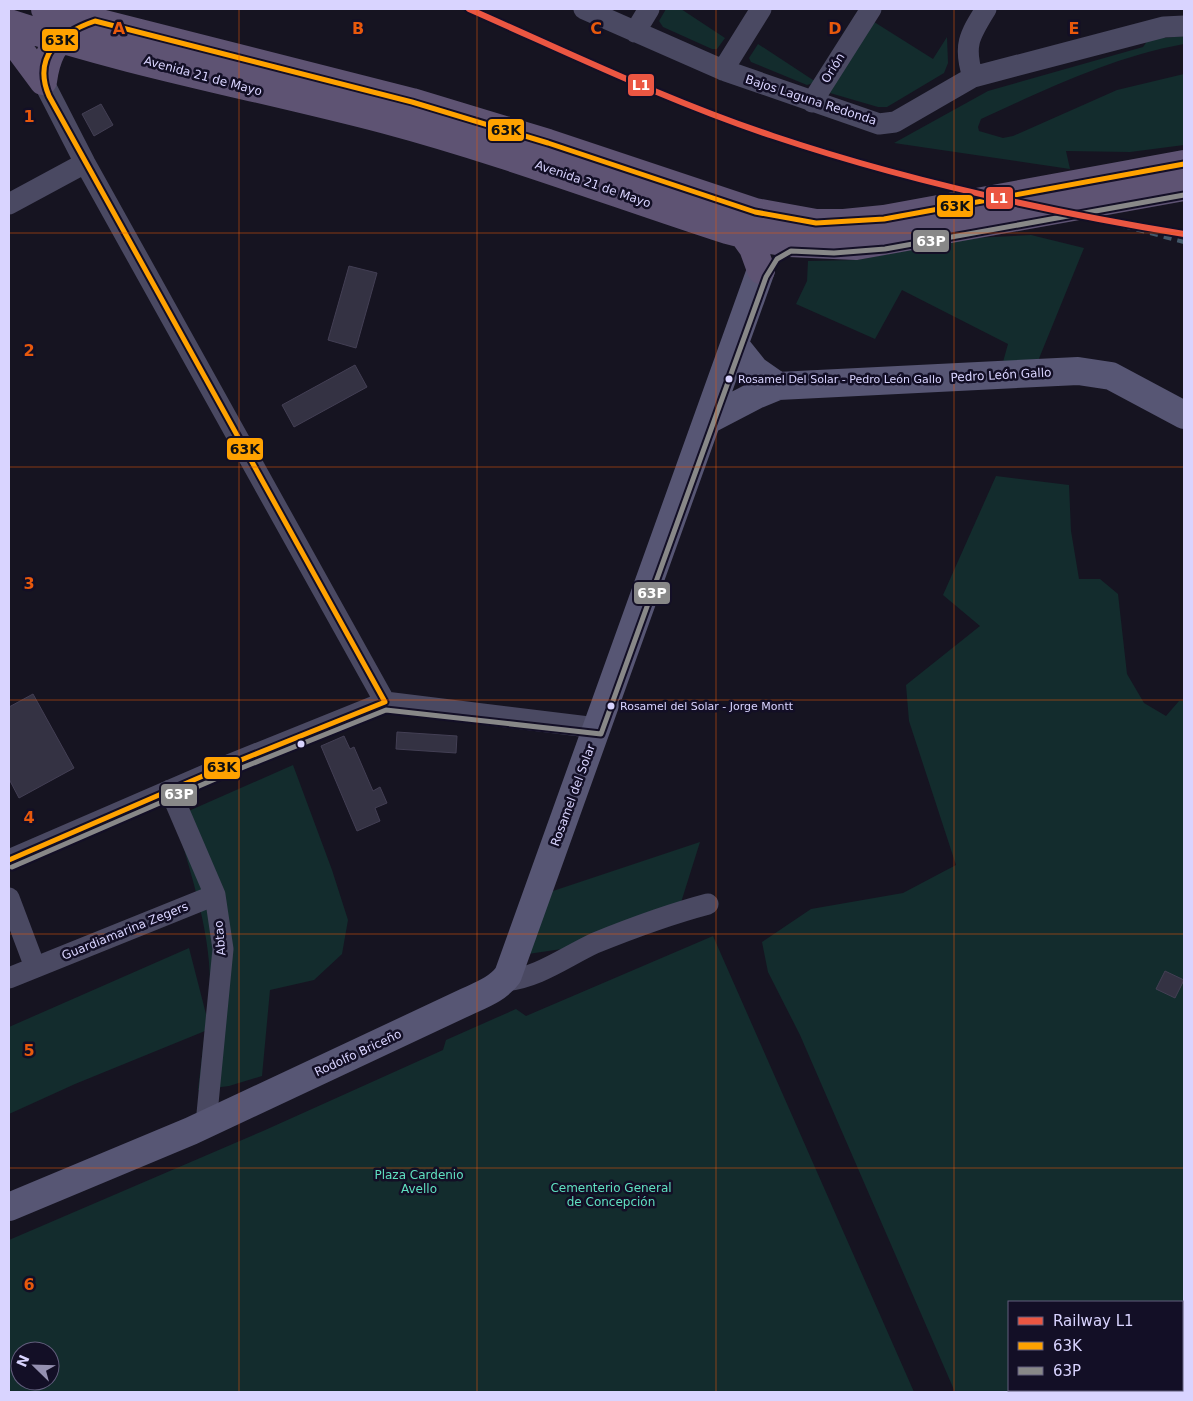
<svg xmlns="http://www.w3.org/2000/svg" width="1193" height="1401" font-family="'DejaVu Sans',sans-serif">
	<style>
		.green { fill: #132c2d; fill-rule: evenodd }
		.building { fill: #343243; stroke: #433f54 }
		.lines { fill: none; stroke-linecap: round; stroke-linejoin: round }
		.street { stroke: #4a4962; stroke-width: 21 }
		.secondary { stroke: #575674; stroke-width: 28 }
		.primary { stroke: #5e5373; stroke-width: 28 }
		.rail { stroke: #43596b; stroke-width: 4; stroke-dasharray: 8 6; stroke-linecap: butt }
		.bus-1-casing { stroke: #130f26; stroke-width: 9 }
		.bus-2-casing { stroke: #130f26; stroke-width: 9 }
		.bus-1 { stroke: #ffa200; stroke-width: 5 }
		.bus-2 { stroke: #888; stroke-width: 5 }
		.rail-1-casing { stroke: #130f26; stroke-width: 10 }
		.rail-1 { stroke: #eb5642; stroke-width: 6 }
		.grid { fill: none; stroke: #e8590c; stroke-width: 1; stroke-opacity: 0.55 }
		.bus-dot { fill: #d9d4ff; stroke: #130f26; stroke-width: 2 }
		.labels { text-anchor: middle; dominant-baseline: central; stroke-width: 5; stroke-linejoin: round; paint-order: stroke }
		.bus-label { font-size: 11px; fill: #d9d4ff; stroke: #130f26; text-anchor: start }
		.street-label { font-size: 12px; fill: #d9d4ff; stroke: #130f26 }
		.park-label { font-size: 12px; fill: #5fe0c0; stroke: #130f26 }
		.grid-label { font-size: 16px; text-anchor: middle; font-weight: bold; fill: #e8590c; stroke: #130f26; stroke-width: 5; stroke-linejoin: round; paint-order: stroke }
		.line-badge { stroke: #130f26; stroke-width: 2 }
		.badge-label { font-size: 14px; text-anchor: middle; font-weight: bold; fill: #fff }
		.pale-badge-label { font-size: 14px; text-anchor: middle; font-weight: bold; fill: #111 }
	</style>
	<rect width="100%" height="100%" fill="#161421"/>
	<path class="green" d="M666,9H681L725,38L717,49H712L663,27L659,21Z
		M871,20L933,59L947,37L948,63L944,73L887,107H878L830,93Z
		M1153,33L1163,38L1184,36V44C1112,57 1047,89 981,119L978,127L979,131L1003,138L1013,136L1117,90L1184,74V145L1130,152L1066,151L1070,169L894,143L988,91L1143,47Z
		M758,44L816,82L807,85L751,62L749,58Z
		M1031,235L1084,248L1038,361L1003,362L1008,344L902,290L875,339L796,304L807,281L808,261L857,260L974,238Z
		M996,476L1069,485L1071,531L1079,579H1100L1118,594L1127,674L1144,703L1166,716L1179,701H1184V1392H955L800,1035L768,972L762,942L811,909L903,893L956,865L909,721L906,685L980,626L943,595ZM1009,1302H1182V1390H1009Z
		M293,765L332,870L348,920L342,954L314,980L270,990L262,1076L229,1086L198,1090L205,1031L75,1084L9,1114V1027L189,948L207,1018C219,951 192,881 175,817Z
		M700,842L678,912L595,944L528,954L550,892Z
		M713,936L914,1392H9V1240L263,1131L443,1050L446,1040L516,1009L526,1016ZM20,1351H50V1381H20Z"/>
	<path class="building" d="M101,104L113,125L94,136L82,114Z
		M349,266L377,273L356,348L328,340Z
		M355,365L367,387L294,427L282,405Z
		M33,694L74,768L19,798L9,779V707Z
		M397,732L457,736L456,753L396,749Z
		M344,736L350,749L354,747L373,791L380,787L387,803L375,808L380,821L357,831L321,746Z
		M1165,971L1184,980L1175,998L1156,989Z"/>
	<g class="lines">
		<path class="street" d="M584,9L723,70L879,124L895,122L973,77L1164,27L1184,26
			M635,32L649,9
			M723,70L761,9
			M973,77C963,46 969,36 986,9
			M43,81L85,163L385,702
			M812,102L871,9
			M9,204L85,163
			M170,790L215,895L223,949L206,1124
			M9,860L226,766L385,702L597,728
			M9,898L35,967
			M9,978L215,895
			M504,981C538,978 565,957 595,943C632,928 670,914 708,904"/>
		<path class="secondary" d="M735,345L755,370L778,386
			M708,420L756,395L778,386L1078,371L1111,376L1184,415
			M9,1207L191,1131L466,1002C481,995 498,989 508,975L761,270"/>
		<path class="primary" d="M45,9L412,102L548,143L755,212L816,223H844L884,219L1184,164
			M9,23C132,64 260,87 386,120C502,151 613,193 727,230L758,238L789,243L856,246L1184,187
			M9,35L43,81
			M43,81C46,59 53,40 73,29
			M743,234L753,248L761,270"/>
		<path class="rail" d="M1096,219L1184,242"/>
		<g class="bus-1-casing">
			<path id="bus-1" d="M9,860L226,766L385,702L49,96C32,56 60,33 95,21L412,102L548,143L755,212L816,223L884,219L1184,164"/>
		</g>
		<g class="bus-2-casing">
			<path id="bus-2" d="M12,867L229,773L386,710L601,734L766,277L777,259L791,251L834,253L885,249L1184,195"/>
		</g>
		<use href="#bus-1" class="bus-1"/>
		<use href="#bus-2" class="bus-2"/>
		<g class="rail-1-casing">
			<path id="rail-1" d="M469,9C569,53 668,101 773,136C907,181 1044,211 1184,234"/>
		</g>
		<use href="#rail-1" class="rail-1"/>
	</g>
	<path class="grid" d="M239,9V1392M477,9V1392M716,9V1392M954,9V1392M9,233H1184M9,467H1184M9,700H1184M9,934H1184M9,1168H1184"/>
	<g class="bus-dot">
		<circle cx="729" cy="379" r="4.5"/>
		<circle cx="611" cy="706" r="4.5"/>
		<circle cx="301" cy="744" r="4.5"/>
	</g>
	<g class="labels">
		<g class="bus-label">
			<text x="738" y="379">Rosamel Del Solar - Pedro León Gallo</text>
			<text x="620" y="706">Rosamel del Solar - Jorge Montt</text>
		</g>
		<g class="street-label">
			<text transform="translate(833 68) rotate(-58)">Orión</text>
			<text transform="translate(203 76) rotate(15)">Avenida 21 de Mayo</text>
			<text transform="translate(811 100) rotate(18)">Bajos Laguna Redonda</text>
			<text transform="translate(593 184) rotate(19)">Avenida 21 de Mayo</text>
			<text transform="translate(1001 375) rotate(-3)">Pedro León Gallo</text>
			<text transform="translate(573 795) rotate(-70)">Rosamel del Solar</text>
			<text transform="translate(125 931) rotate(-22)">Guardiamarina Zegers</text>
			<text transform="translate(220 938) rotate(-95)">Abtao</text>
			<text transform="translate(358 1053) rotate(-25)">Rodolfo Briceño</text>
		</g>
		<g class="park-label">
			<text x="419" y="1175">Plaza Cardenio<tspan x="419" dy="14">Avello</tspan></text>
			<text x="611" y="1188">Cementerio General<tspan x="611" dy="14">de Concepción</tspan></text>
		</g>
	</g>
	<g class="grid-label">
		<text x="119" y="34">A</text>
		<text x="358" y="34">B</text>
		<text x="596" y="34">C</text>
		<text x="835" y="34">D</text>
		<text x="1074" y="34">E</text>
		<text x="29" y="122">1</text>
		<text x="29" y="356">2</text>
		<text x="29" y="589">3</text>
		<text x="29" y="823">4</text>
		<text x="29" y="1056">5</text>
		<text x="29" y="1290">6</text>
	</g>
	<g class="line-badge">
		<rect x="41" y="28" width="38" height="24" rx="5" fill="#ffa200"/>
		<rect x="627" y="73" width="28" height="24" rx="5" fill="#eb5642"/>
		<rect x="487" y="118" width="38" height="24" rx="5" fill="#ffa200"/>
		<rect x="985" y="186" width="29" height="24" rx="5" fill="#eb5642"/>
		<rect x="936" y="194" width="38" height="24" rx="5" fill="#ffa200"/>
		<rect x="912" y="229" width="38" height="24" rx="5" fill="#888"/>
		<rect x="226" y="437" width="38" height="24" rx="5" fill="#ffa200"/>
		<rect x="633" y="581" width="38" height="24" rx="5" fill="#888"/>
		<rect x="203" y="756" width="38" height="24" rx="5" fill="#ffa200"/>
		<rect x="160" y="783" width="38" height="24" rx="5" fill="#888"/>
	</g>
	<g class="badge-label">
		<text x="641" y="90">L1</text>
		<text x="999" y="203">L1</text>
		<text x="931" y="246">63P</text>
		<text x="652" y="598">63P</text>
		<text x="179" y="799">63P</text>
	</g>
	<g class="pale-badge-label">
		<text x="60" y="45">63K</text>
		<text x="506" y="135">63K</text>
		<text x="955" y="211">63K</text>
		<text x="245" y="454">63K</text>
		<text x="222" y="772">63K</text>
	</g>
	<rect width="1193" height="1401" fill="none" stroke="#d9d4ff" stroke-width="20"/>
	<rect x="1008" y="1301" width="175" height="90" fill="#130f26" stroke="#625e7d"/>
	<rect x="1018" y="1317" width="25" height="8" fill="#eb5642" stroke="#625e7d"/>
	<text x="1053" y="1326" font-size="15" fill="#d9d4ff">Railway L1</text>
	<rect x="1018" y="1342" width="25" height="8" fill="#ffa200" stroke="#625e7d"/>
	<text x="1053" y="1351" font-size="15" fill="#d9d4ff">63K</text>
	<rect x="1018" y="1367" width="25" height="8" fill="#888888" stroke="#625e7d"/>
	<text x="1053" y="1376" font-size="15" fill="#d9d4ff">63P</text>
	<g transform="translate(35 1366) rotate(293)"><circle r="24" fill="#130f26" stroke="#625e7d"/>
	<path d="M0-4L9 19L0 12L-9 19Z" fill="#9591b1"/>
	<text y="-8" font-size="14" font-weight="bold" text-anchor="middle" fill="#d9d4ff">N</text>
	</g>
</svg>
